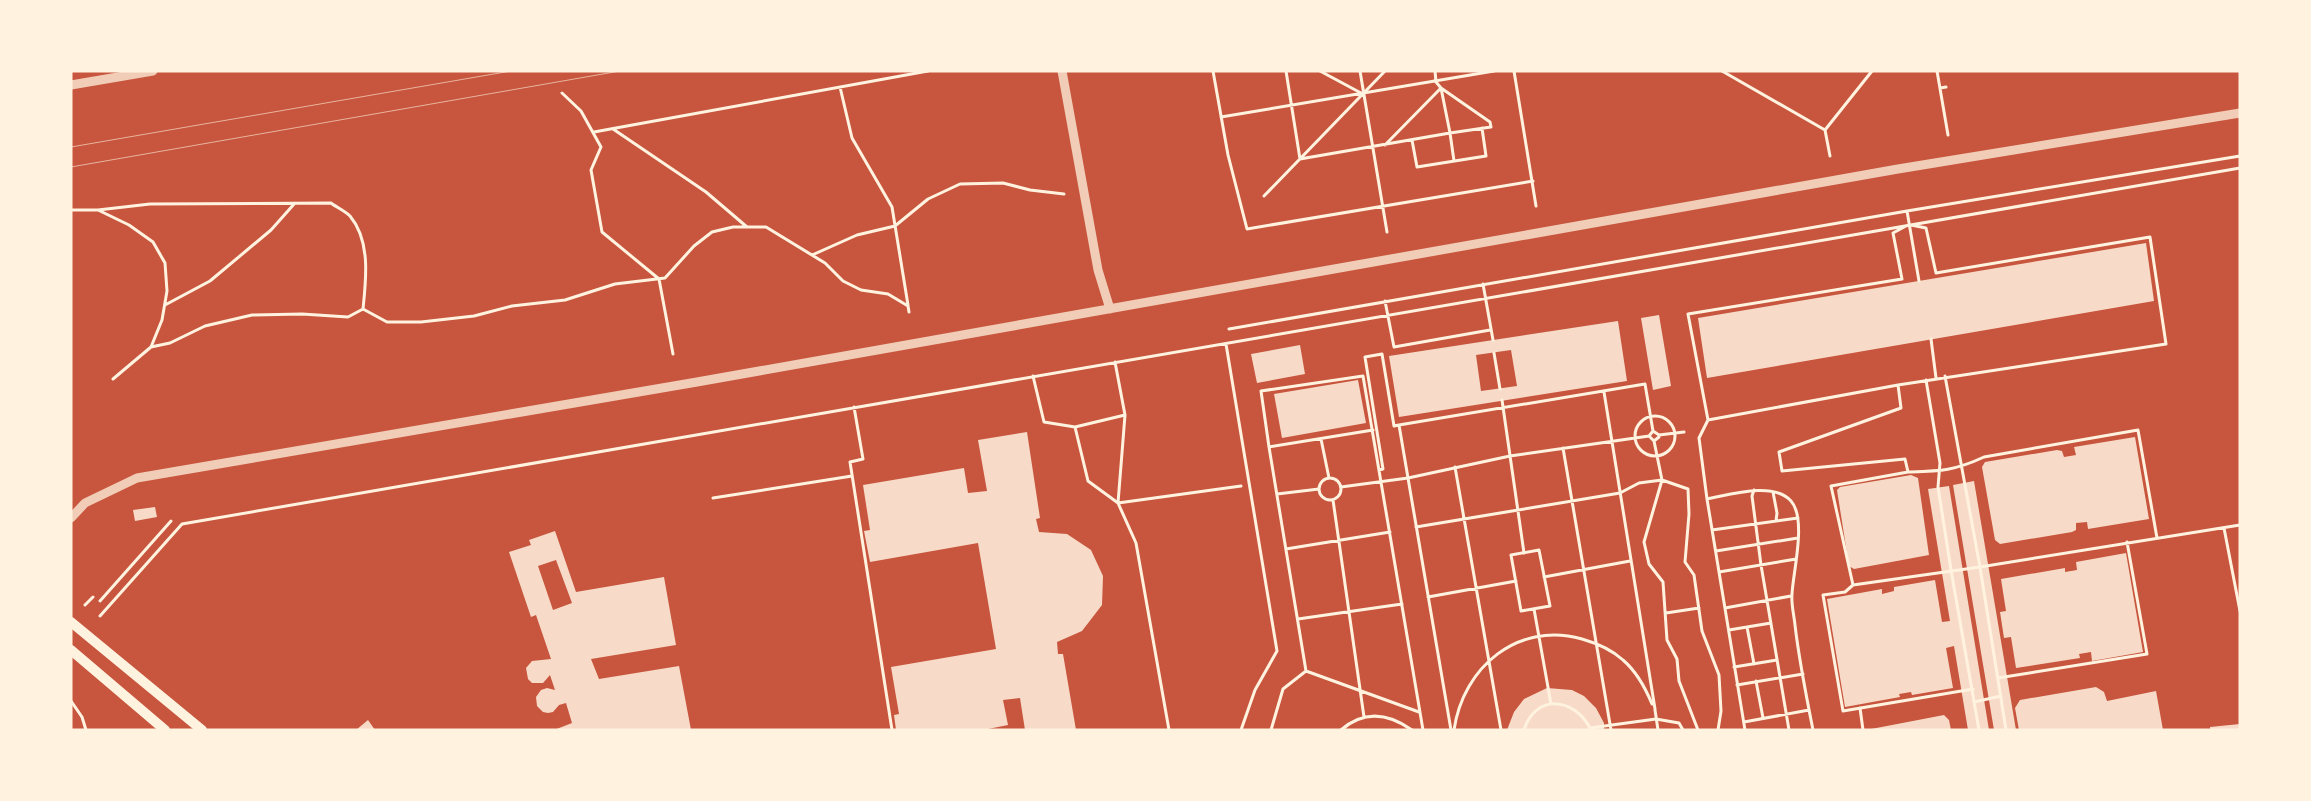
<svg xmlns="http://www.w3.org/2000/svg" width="2311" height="801" font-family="'Exo 2',sans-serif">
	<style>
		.building { fill: #f7dbc8; fill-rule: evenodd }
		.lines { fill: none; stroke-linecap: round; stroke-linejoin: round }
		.path { stroke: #fff3e0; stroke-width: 3 }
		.tertiary { stroke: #f1ccb7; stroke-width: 9 }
		.secondary { stroke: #fff3e0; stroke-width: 10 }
		.tram { stroke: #e9b49f; stroke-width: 1 }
	</style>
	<rect width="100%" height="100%" fill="#c8553d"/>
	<path class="building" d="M2146,243L2154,301L1707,378L1698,318Z
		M1659,315L1671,386L1653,390L1641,318Z
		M1618,321L1627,381L1399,417L1389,356ZM1511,350L1517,386L1481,391L1476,355Z
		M1300,345L1305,374L1257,383L1251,354Z
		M1358,380L1366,423L1282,438L1274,394Z
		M1027,432L1040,518L1036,519L1039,532L1067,534L1091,550L1103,576L1102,605L1082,631L1057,642L1058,654H1063L1076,730H1025L1020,698L1003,700L1008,725L983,730H896L894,715L899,714L891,667L996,649L978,543L870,562L864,531L870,530L863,485L964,468L968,493L987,491L978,440Z
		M2135,437L2149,519L2088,529L2087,522L2076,523V530L2072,532L2000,544L1995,540L1982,467L1985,462L2057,450L2062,451L2064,457L2076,455L2074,447Z
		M1911,475L1918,478L1929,555L1854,569L1849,566L1837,490L1840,487Z
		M1974,481L2016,730H1994L1953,485Z
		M1949,486L1989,730H1968L1954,646L1946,648L1953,688L1912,695L1911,692L1899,694L1900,697L1845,707L1827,599L1882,589V594L1894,591V587L1935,580L1942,622L1950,621L1928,489Z
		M155,507L157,517L135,521L133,510Z
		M555,531L576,592L664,577L676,645L591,659L599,679L679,666L691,730H554L572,723L566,703L559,705L553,712L548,713L543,712L537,706L536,697L541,690L547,688L555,690L550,675L543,683H532L528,679L526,668L532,661L551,659L536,615L531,617L509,552L531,545L529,540ZM556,560L572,603L553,610L538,566Z
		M2126,553L2143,652L2092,661L2091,652L2079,654L2080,658L2016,668L2011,637L2004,638L2000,612L2006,611L2001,579L2065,568V572L2077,570L2076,562Z
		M2096,687L2104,692L2107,701L2156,691L2163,730H2019L2015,708L2020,700Z
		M1547,688L1572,690L1584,696L1596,708L1604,723V730H1507L1514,712L1524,699Z
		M1944,715L1949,720L1951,730H1866Z
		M368,720L375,730H356Z
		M2240,724V730H2210V727Z"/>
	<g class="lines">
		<path class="path" d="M1213,71L1228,155L1247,229L1533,181
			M1286,71L1300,159L1450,133L1441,88L1436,82L1435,71
			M1320,71L1361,93
			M1360,71L1387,232
			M1514,71L1536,206
			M1722,71L1825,130L1830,156
			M1937,71L1948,135
			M840,87L852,138L892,207L908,305
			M1940,88L1946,87
			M562,93L581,111L601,147L591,170L602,232L659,279L673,354
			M1221,117L1494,71
			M613,129L706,192L747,227
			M1825,130L1872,71
			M594,132L928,71
			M1412,140L1417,167L1486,156L1482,128
			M1385,145L1441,88L1490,122L1491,127L1450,133L1454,161
			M1264,196L1385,71
			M71,210H98L129,225L153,242L165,263L167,291L162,320L151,347L113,379
			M98,210L150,204L331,203C336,207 345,211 350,216C371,241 366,280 363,309L348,317L302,314L252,315L205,326L170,343L151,347
			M1907,211L1919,281
			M1911,225L1926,228L1936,273L2150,237L2166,344L1898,385L1901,408L1779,452L1782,471L1905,459L1908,472C1940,471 1954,471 1984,457L2138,430L2157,538
			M812,255L857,235L895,226L928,199L960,184L1003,183L1030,190L1064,194
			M1483,284L1493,340
			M1385,301L1394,347L1490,330
			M165,305L210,281L271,230L295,203
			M363,309L387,322H421L474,316L512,306L565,300L615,284L665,278L694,246L712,232L733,227H766L825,263L843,281L861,290L888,294L908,306L909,312
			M1229,329L1907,211L2240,156
			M1931,339L1936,378
			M1226,344L1277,651L1255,690L1241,730
			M1494,353L1500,389
			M1033,376L1044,422L1075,427L1088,481L1118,503L1125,415L1115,362
			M1945,376L1980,567L2006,730
			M1926,380L1940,463L1938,487L1951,570L1979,730
			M1898,385L1708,420L1688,314L1902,279L1893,233L1906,226
			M1604,392L1655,709
			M1502,400L1524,553
			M854,407L863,459L850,462L892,730
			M1635 436a20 20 0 1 1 40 0a20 20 0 1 1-40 0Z
			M1708,420L1699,438L1707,499L1745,730
			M1075,427L1125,415
			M1659,435L1684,432
			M1321,439L1329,478
			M1654,441L1662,480L1688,489L1689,514L1685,562L1694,575L1702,631L1719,675L1721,711L1718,730
			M1269,447L1261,391L1363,376L1423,730
			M1563,448L1611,730
			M1455,467L1501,730
			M1379,470L1383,469L1365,357L1382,354L1394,426L1399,425
			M1908,472L1831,486L1853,585L1980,567L2240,525
			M1319 489a11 11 0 1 1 22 0a11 11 0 1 1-22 0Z
			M1341,487L1408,478L1399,425L1645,384L1653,431
			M1754,490L1752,496L1761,565L1789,730
			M1773,492L1777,513L1776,521
			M1277,494L1319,489
			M713,498L852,476
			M1707,499C1729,495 1773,481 1791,501C1807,519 1793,572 1792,594C1791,604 1794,615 1795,625C1799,660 1806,695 1813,730
			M1333,500L1364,717
			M1416,527L1620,493L1639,483L1662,480L1644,542L1649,564L1663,582L1667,640L1677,659L1679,681L1698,730
			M2224,528L2240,611
			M1712,530L1798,518
			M1286,549L1390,532
			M1539,550L1550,606L1521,611L1511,555Z
			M1716,551L1798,538
			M1719,572L1796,559
			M1544,577L1630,561
			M1853,585L1845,592L1823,595L1843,711L1973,689
			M1428,597L1516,581
			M100,601L171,521
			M85,605L93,597
			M1725,608L1791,596
			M1534,609L1551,704
			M1666,613L1699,608
			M100,616L182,524L2240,168
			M1298,619L1402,604
			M1747,627L1754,664
			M1729,630L1771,623
			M1734,667L1777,660
			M1306,671L1269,447L1373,430
			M1306,671L1419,712
			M1998,678L2147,654L2127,542
			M1756,681L1763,718
			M1737,685L1803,674
			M71,701L82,717L86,730
			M1974,702L2001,696
			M1860,708L1863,730
			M1655,710L1658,730
			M1744,722L1809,710
			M1590,728L1656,719L1679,723L1683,730
			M1169,730L1136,543L1118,503L1241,486
			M1271,730L1283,689L1306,671
			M1341,730C1364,710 1388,713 1412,730
			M1451,730L1408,478L1510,456L1649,436L1653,431L1659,435V437L1654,441L1649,436
			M1454,730C1463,667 1518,621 1582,639C1596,643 1612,650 1623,660C1637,672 1645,687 1652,704
			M1524,730C1535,694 1574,697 1590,728"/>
		<path class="tertiary" d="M1062,71L1098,270L1110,309
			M71,85L153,71
			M71,518L85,503L137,478L697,382L1898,169L2240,113"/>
		<path class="secondary" d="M71,622L202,730
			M71,650L165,730"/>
		<path class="tram" d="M71,147L511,71
			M71,167L620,71"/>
	</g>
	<rect width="2311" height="801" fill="none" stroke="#fff3e0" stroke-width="145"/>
</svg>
